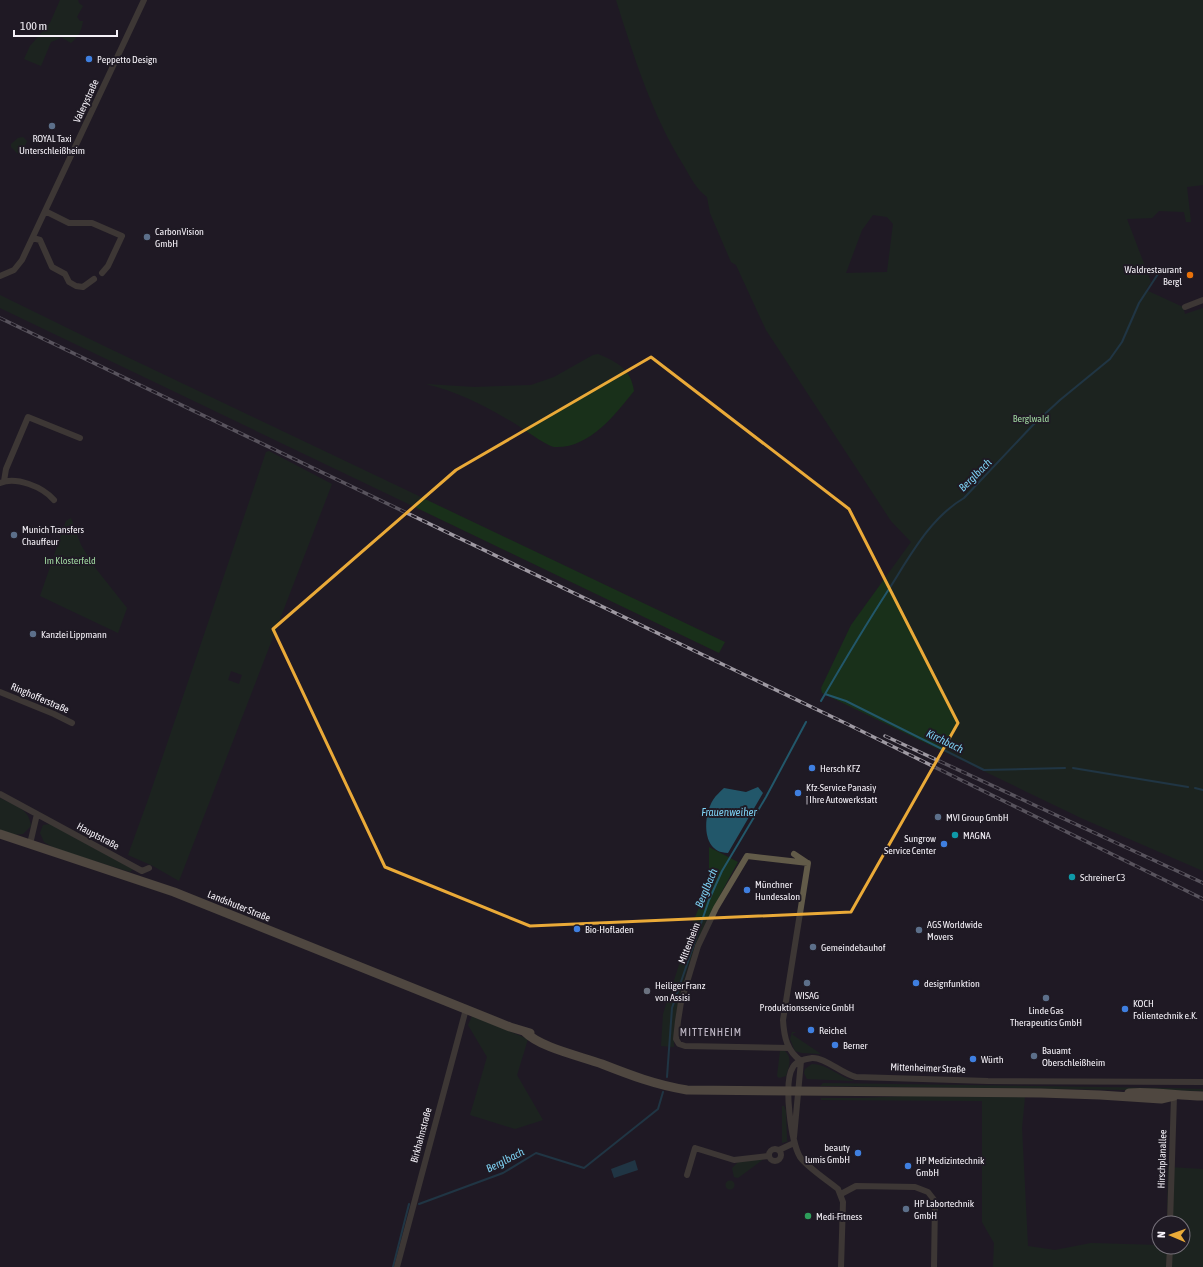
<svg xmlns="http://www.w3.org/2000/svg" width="1203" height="1267" font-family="'Asap Condensed',sans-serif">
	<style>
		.green { fill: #19301a; fill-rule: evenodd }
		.water { fill: #22576a }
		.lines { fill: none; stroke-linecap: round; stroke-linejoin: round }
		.stream { stroke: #22576a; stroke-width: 2 }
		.street { stroke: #625b49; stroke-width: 6 }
		.secondary { stroke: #897e62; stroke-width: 9 }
		.rail-casing { stroke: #9e99a2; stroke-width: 3.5 }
		.rail { stroke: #1f1a24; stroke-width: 2; stroke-dasharray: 6; stroke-linecap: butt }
		.marked { fill: none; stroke: #eaaa38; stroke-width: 3; stroke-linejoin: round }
		.shop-dot { fill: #3f7fe0; stroke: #1f1a24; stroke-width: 1.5 }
		.service-dot { fill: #5c6f8a; stroke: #1f1a24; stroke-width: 1.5 }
		.food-dot { fill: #e8710a; stroke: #1f1a24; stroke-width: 1.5 }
		.culture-dot { fill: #0f9aa8; stroke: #1f1a24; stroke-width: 1.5 }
		.worship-dot { fill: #6b7280; stroke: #1f1a24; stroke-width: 1.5 }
		.leisure-dot { fill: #2e9e5b; stroke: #1f1a24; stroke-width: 1.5 }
		.labels { text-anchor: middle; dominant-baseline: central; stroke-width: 4; stroke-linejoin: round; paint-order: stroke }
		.poi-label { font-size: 10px; fill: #f5f1f8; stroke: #1f1a24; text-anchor: start }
		.street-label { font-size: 10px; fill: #f5f1f8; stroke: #1f1a24 }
		.park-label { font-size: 10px; fill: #9dd49e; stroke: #1f1a24 }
		.water-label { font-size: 11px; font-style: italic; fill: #7dd0f2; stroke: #1f1a24 }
		.neighbourhood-label { font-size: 11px; letter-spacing: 1px; fill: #c3bcca; stroke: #1f1a24 }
	</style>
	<rect width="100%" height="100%" fill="#1f1a24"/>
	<path class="green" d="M60,0H78L79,3L83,6L77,17L80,21H83C81,31 80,35 71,43L56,34V36L61,38L51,42L41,66L24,59L30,46L50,23Z
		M616,0H1203V185L1187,187L1191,222H1186L1184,212L1159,211L1152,218L1127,219L1151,282L1146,290L1183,307L1185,314L1203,308V871L1081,818L822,693L821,688L851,625L911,542L891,521L766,330L736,265L731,262L710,213L707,197C696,189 691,178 684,166C652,115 634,57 616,0ZM873,215L887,217L893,224L887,272L846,273L862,230Z
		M23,137L27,141L21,154H18L11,147V144L18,138Z
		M0,295L104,346L725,642L719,653L0,308Z
		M598,354C617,362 631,369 634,391C615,415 589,449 554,447C546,446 517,424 507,419C482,404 455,391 426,384L474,387L531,385L554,377L593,355Z
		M269,451L332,484L179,881L153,866L128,855L149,797L266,452ZM231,671L242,675L239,684L228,680Z
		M71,518L81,545L93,565L127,608L118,633L40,596L66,521Z
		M0,798C14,805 29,808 31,826L23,834L13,835L0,830Z
		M50,824L133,869L130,872L56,849L44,842L40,833L43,825Z
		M709,847L738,862C707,918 673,983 674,1047L661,1046L663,1014L693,922L709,883Z
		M472,1016L528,1039L517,1075L543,1120L515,1129L470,1115L487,1057L468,1025Z
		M792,1032H796L792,1034L793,1035L821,1054L802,1053L795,1051L790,1039Z
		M784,1050C793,1058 789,1066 786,1076L779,1078L777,1076L780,1051Z
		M812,1064C827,1064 839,1077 854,1081L807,1079L804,1073L805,1069Z
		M823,1083L1168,1088L1203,1089V1091L820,1086Z
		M907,1096L1025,1097L1022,1128L1028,1246L1055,1250L1091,1243L1159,1245V1247H1183V1223H1167L1168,1167L1203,1169V1267H993L994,1243L982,1222V1101L821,1100V1098H862Z
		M782,1106H784L786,1111L787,1141H789L782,1143Z
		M765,1158L738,1178L734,1177L732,1168L738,1162Z
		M725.5 1185a4.5 4.5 0 1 1 9 0a4.5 4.5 0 1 1-9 0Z"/>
	<path class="water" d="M758,787L763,793L728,853C701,853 703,816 713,800C716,795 720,792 724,788L746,792Z
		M635,1160L638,1170L614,1178L611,1169Z"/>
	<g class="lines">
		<path class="stream" d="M825,694L846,701L984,770L1065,768
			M821,701C843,663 865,626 889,589C910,556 930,518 964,498L1033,425L1060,400L1110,359L1122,342L1139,303L1158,274
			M1073,768L1188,787
			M1195,788L1203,790
			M667,1077L672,1008L709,900L722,871L766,797L806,722
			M419,1204L503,1173L536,1153L584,1168L658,1109L663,1092
			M393,1267L409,1204"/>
		<path class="street" d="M45,211L69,223H92L122,236L108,266L102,273
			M33,238L40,240L52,267L65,274L69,282L76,286L83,287L94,279
			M0,276L14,270L22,260L144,0
			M1185,307L1203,300
			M4,481L6,469L28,417L80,438
			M0,483C16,476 43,487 54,500
			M0,692L54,714L72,723
			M0,794L142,871L149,868
			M30,844L37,814
			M794,854L806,862
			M789,1048L685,1046L679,1044L676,1039L678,1021L681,1002L698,946L716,908L747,856L808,863
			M801,1061C787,1051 784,1037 783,1020L808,863
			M794,1137L801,1061
			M769 1155a6 6 0 1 1 12 0a6 6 0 1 1-12 0Z
			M779,1150L794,1143
			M687,1175L695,1148L734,1160L768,1156
			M841,1194L856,1186L915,1187L928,1192L935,1201L934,1267
			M1170,1223L1174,1096
			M397,1267L466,1009
			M841,1267L843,1202L838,1189C827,1180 807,1167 800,1157C791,1142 783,1082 793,1067C796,1061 805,1059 812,1058C825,1057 842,1074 856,1077L988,1081L1203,1082
			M1169,1267L1170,1247"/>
		<path class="secondary" d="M0,834L174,892L510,1027L530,1033
			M525,1032C541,1048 580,1056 602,1064C630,1075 656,1085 687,1090L1041,1093L1100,1095L1161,1099L1174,1096
			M1129,1093C1154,1091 1178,1096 1203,1096"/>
		<g class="rail-casing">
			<path id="rail" d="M0,318L845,723L1203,899
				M885,736L1203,883"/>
		</g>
		<use href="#rail" class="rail"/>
	</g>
	<path d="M0 0H1203V1267H0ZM651,357L849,509L958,723L851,912L530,926L385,867L273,629L456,470Z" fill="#1f1a24" fill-opacity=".55" fill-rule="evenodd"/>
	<path class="marked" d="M651,357L849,509L958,723L851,912L530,926L385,867L273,629L456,470Z"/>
	<g class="shop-dot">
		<circle cx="89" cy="59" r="4"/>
		<circle cx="812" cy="768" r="4"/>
		<circle cx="798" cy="793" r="4"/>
		<circle cx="944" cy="844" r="4"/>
		<circle cx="747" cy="890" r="4"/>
		<circle cx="577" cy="929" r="4"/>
		<circle cx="916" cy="983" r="4"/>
		<circle cx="1125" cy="1009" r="4"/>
		<circle cx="811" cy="1030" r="4"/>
		<circle cx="835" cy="1045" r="4"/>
		<circle cx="973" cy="1059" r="4"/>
		<circle cx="858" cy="1153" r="4"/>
		<circle cx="908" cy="1166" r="4"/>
	</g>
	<g class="service-dot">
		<circle cx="52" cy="126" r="4"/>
		<circle cx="147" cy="237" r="4"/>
		<circle cx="14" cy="535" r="4"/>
		<circle cx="33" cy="634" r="4"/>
		<circle cx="938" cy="817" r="4"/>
		<circle cx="919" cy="930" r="4"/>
		<circle cx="813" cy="947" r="4"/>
		<circle cx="807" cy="983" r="4"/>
		<circle cx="1046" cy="998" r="4"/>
		<circle cx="1034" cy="1056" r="4"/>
		<circle cx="906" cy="1209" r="4"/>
	</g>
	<circle class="food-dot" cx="1190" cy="275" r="4"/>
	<g class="culture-dot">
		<circle cx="955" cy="835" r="4"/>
		<circle cx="1072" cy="877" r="4"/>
	</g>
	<circle class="worship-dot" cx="647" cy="991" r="4"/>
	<circle class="leisure-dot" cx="808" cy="1216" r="4"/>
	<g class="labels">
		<g class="poi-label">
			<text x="97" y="59">Peppetto Design</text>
			<text x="52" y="138" text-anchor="middle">ROYAL Taxi<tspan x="52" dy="12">Unterschleißheim</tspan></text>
			<text x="155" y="231">CarbonVision<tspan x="155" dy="12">GmbH</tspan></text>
			<text x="1182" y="269" text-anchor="end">Waldrestaurant<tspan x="1182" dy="12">Bergl</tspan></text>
			<text x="22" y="529">Munich Transfers<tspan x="22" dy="12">Chauffeur</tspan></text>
			<text x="41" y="634">Kanzlei Lippmann</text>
			<text x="820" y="768">Hersch KFZ</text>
			<text x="806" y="787">Kfz-Service Panasiy<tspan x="806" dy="12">| Ihre Autowerkstatt</tspan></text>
			<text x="946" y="817">MVI Group GmbH</text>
			<text x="963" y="835">MAGNA</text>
			<text x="936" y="838" text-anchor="end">Sungrow<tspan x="936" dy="12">Service Center</tspan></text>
			<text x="1080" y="877">Schreiner C3</text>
			<text x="755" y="884">Münchner<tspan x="755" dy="12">Hundesalon</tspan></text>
			<text x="927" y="924">AGS Worldwide<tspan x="927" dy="12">Movers</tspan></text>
			<text x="585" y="929">Bio-Hofladen</text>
			<text x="821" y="947">Gemeindebauhof</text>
			<text x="924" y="983">designfunktion</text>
			<text x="655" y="985">Heiliger Franz<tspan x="655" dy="12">von Assisi</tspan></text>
			<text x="807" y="995" text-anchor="middle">WISAG<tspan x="807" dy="12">Produktionsservice GmbH</tspan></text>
			<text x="1133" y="1003">KOCH<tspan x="1133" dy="12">Folientechnik e.K.</tspan></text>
			<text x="1046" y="1010" text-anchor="middle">Linde Gas<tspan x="1046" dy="12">Therapeutics GmbH</tspan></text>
			<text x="819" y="1030">Reichel</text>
			<text x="843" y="1045">Berner</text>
			<text x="1042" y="1050">Bauamt<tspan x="1042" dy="12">Oberschleißheim</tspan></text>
			<text x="981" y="1059">Würth</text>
			<text x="850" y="1147" text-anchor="end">beauty<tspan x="850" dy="12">lumis GmbH</tspan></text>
			<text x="916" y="1160">HP Medizintechnik<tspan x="916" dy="12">GmbH</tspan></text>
			<text x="914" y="1203">HP Labortechnik<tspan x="914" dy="12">GmbH</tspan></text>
			<text x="816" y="1216">Medi-Fitness</text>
		</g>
		<g class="street-label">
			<text transform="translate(86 101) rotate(-65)">Valerystraße</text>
			<text transform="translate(40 698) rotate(23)">Ringhofferstraße</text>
			<text transform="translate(98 836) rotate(28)">Hauptstraße</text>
			<text transform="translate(239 906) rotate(22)">Landshuter Straße</text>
			<text transform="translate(689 943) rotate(-69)">Mittenheim</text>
			<text transform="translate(928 1068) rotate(2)">Mittenheimer Straße</text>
			<text transform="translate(421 1135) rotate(-75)">Birkhahnstraße</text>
			<text transform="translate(1162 1159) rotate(-88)">Hirschplanallee</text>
		</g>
		<g class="park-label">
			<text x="1031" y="418">Berglwald</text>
			<text x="70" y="560">Im Klosterfeld</text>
		</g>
		<g class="water-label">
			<text transform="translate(975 475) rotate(-45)">Berglbach</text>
			<text transform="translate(945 741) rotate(26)">Kirchbach</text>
			<text x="729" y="812">Frauenweiher</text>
			<text transform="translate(706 888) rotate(-67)">Berglbach</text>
			<text transform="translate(505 1160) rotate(-27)">Berglbach</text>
		</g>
		<g class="neighbourhood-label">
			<text x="711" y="1032">MITTENHEIM</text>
		</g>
	</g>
	<g transform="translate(1171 1235) rotate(272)"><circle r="19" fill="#1f1a24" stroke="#757079"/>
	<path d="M0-3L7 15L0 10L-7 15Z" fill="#eaaa38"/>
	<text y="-6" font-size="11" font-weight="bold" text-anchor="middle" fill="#f5f1f8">N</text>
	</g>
	<path d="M14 30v6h103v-6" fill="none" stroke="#f5f1f8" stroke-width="2"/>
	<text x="20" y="30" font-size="12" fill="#f5f1f8" stroke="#1f1a24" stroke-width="3" paint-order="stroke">100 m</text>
</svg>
